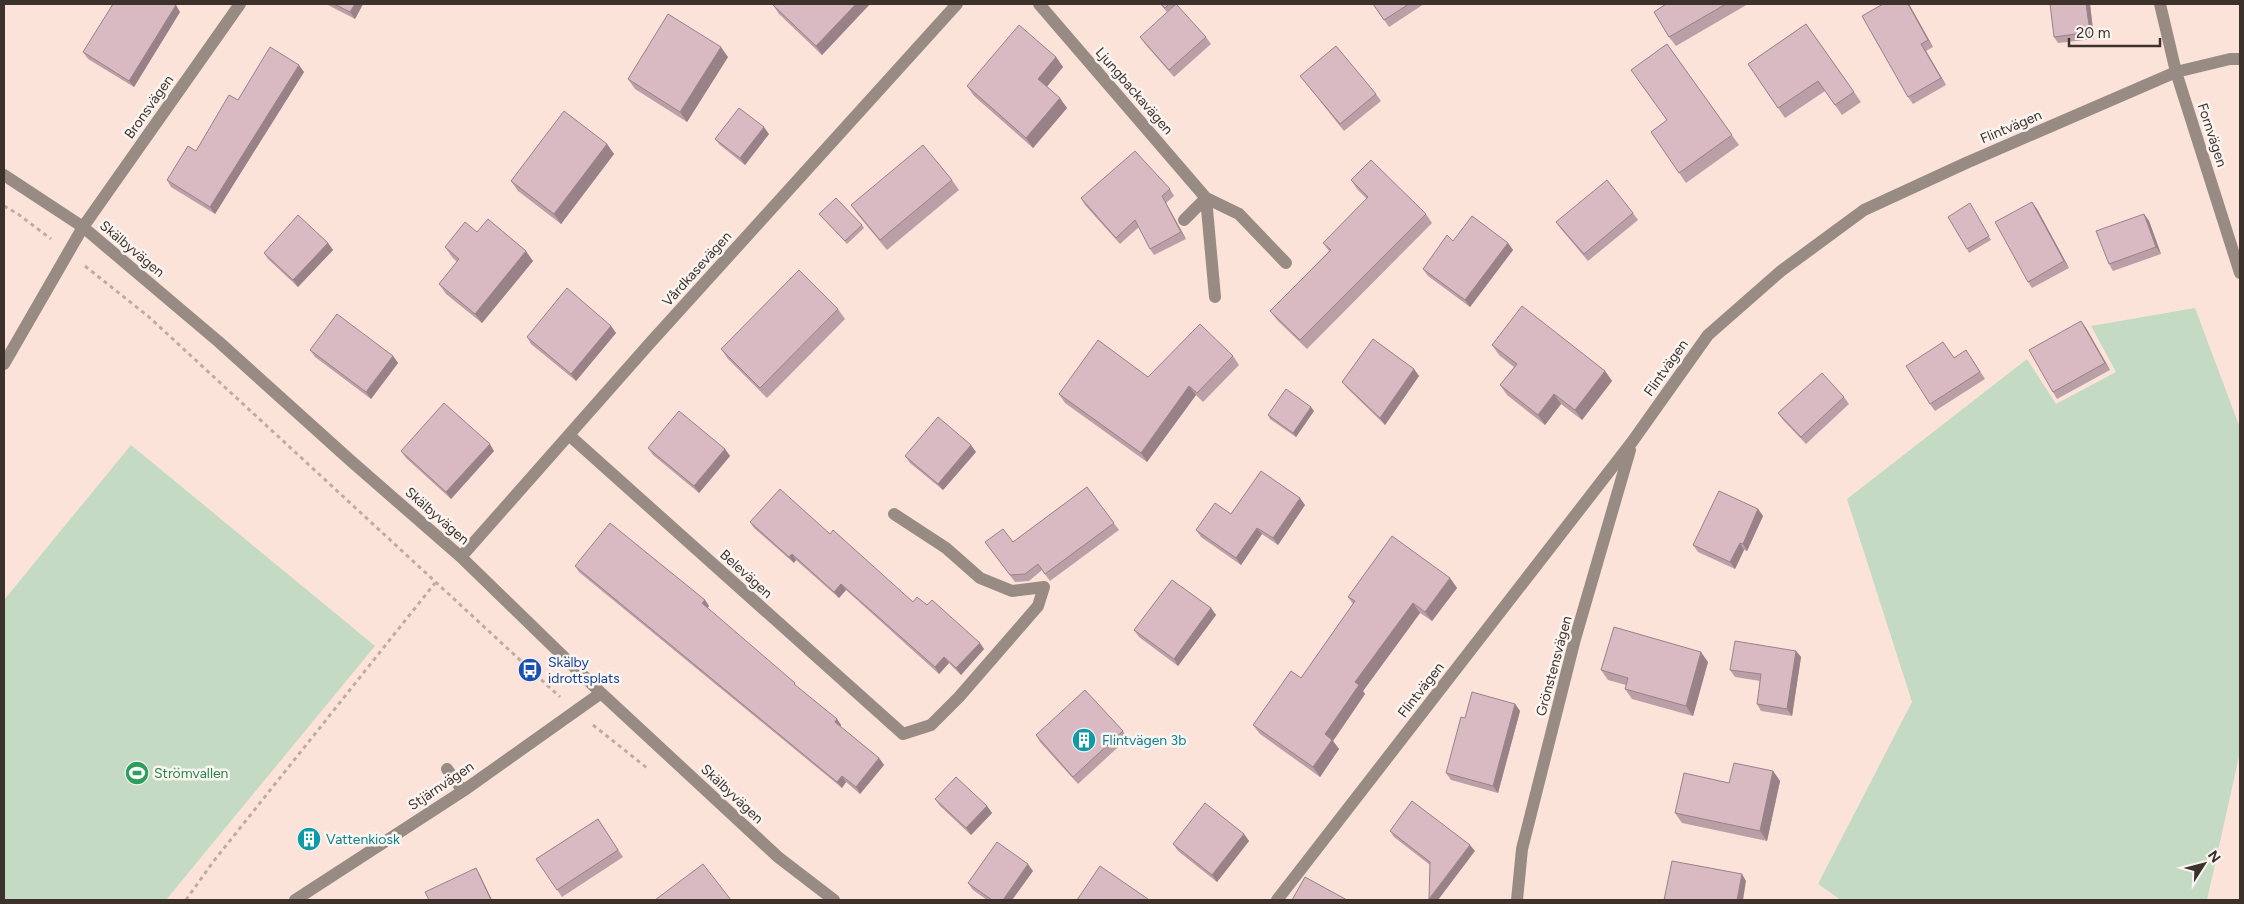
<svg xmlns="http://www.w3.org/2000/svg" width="2244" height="904" font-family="Figtree,sans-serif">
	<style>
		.green { fill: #c4dac2 }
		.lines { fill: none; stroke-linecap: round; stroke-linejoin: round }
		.path { stroke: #c0aba3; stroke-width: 3; stroke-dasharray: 4 4; stroke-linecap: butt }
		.minor { stroke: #978b84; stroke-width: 12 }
		.wall { fill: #bb9fa7 }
		.shaded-wall { fill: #988288 }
		.building { fill: #d9b9c2; stroke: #988288 }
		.labels { text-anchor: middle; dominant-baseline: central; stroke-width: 5; stroke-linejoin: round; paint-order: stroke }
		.street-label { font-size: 14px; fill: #3d312c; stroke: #fbf5f2 }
		.transit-label { font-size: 14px; fill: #164399; stroke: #fbf5f2; text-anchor: start }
		.culture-label { font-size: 14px; fill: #0d838f; stroke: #fbf5f2; text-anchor: start }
		.leisure-label { font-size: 14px; fill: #27864d; stroke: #fbf5f2; text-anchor: start }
	</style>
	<rect width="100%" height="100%" fill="#fce3d9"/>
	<path class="green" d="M2195,308L2240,428V752L2207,900H1841L1818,884L1912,702L1847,499L2027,359L2056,404L2116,372L2091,326Z
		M131,445L375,646L166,900H4V600Z"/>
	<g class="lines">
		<path class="path" d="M4,206L18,214L51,239
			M85,266L149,317L560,697
			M593,725L647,768
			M186,900L213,862L435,583"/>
		<path class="minor" d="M1039,4L1206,198L1239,214L1286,263
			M2160,4L2176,72L2240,273
			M4,175L83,227L219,342L351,461L461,557L601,693L778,857L834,900
			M1206,198L1215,297
			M1184,220L1206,198
			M4,364L83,227L240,4
			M570,436L903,734L931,725L959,697L1038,606L1044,587L1012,591L980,578L946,548L894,514
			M461,557L650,343L957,4
			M447,769L463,791
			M295,900L463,791L601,693
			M1277,900L1632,442L1708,335L1781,271L1864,210L1966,163L2176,72L2230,59H2240
			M1517,900L1522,849L1575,639L1630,450"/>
	</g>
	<path class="wall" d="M326,4H363L355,19Z
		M774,4H870L822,55L779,14L773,5Z
		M1160,4H1176L1167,12Z
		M1373,4H1424L1389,27Z
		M1666,4H1748L1676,46L1669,37Z
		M1883,4H1909L1933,47L1926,51L1946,85L1913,104L1908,97Z
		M2090,4L2094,39L2058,43L2054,37Z
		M180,12L134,87L88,59L83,52Z
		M1806,24L1861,102L1842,115L1825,91L1785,118L1748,64Z
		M1140,37H1206L1211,44L1174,77L1145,44Z
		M1667,44L1739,145L1686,183L1651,132L1667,120Z
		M728,57L687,122L635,89L628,79Z
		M1056,57L1063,67L1047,86L1067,108L1033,148L974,96L967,86Z
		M304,72L215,214L171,187L167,180L196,151L238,100Z
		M1300,76L1376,94L1381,101L1344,131Z
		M769,134L745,165L720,145L715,139Z
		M607,144L614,154L561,224L518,191L511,181Z
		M952,180L959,190L887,250L858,215L851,205Z
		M1351,180L1426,214L1432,223L1307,349L1277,320L1270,311L1329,251L1323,243L1367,199L1357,189Z
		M1170,189L1174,196L1166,203L1186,239L1154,255L1150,249L1139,227L1120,244L1085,205L1081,198Z
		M2032,202L2037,209L2069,268L2032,288L2028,282Z
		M1972,207L1991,240L1969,253L1967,249Z
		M1633,213L1638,220L1588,261L1561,229L1556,222Z
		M819,214L862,225L864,228L847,244Z
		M2144,214L2149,221L2161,254L2113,271L2109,264Z
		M477,232L533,261L482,323L446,294L439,284L457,262L452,257L445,247Z
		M1453,241L1508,243L1513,250L1470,307L1428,276L1423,269Z
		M328,243L333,250L298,287L268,259L264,253Z
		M838,309L845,319L767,398L728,359L721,349Z
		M2081,321L2086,328L2110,370L2057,399L2053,392Z
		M611,326L616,333L576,381L531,344L527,337Z
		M1492,345L1605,371L1612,381L1582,420L1561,404L1545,425L1507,395L1500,385L1514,367L1499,355Z
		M310,350L393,356L398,363L371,399L315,357Z
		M1233,356L1239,365L1203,402L1196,395L1147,462L1065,403L1059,394L1148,377Z
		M1971,357L1985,379L1935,411L1930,404L1954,358Z
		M1414,369L1419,376L1385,425L1347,388L1342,382Z
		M1844,397L1849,404L1806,444L1783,420L1778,413Z
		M1314,411L1296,437L1270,419L1268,415Z
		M648,448L725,449L730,456L699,493L653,455Z
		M401,451H494L451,499L406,458Z
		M976,452L943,490L910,463L905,456Z
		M1087,487L1119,530L1050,581L1042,570L1029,581L1015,582L985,542H1013Z
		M1305,505L1278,545L1262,534L1241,565L1201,537L1196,530L1231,514Z
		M1758,509L1763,516L1747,551L1744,550L1735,569L1698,552L1693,545Z
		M750,522L830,534L913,602L927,605L984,649L961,675L949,663L939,674L846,590L839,598L796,560L794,563L754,528Z
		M575,566L705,600L709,606L707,608L799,689L837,719L841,725L840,727L879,758L884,765L860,794L846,782L842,788L579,572Z
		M1450,578L1457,588L1432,621L1420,613L1363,691L1365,694L1333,741L1339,749L1320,777L1260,734L1253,725L1301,678L1353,604L1348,597Z
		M1211,608L1216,615L1178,666L1139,637L1134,630Z
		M1796,651L1801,657L1792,716L1761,711L1757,704L1760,681L1735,677L1730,670Z
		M1708,662L1693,716L1632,699L1625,689L1626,685L1608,680L1601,670Z
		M1515,704L1520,711L1498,793L1451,780L1446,773L1465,718Z
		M1123,731L1128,738L1078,784L1040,742L1036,735Z
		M1773,771L1780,781L1767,841L1682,823L1675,813L1729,783Z
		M935,799L987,806L992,813L971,835L940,806Z
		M598,819L623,857L562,897L536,859Z
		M1390,831L1475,851L1430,865L1394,837Z
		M1244,834L1249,841L1217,882L1178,851L1173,844Z
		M1033,871L1012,900H987L973,890L968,883Z"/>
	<path class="shaded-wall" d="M355,4H363L355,19L350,12Z
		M856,4H870L822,55L816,46Z
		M1908,4H1909L1933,47L1928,40Z
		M2086,4H2090L2094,39L2090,32Z
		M176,5L180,12L134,87L129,81Z
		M1921,44L1926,51L1946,85L1941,78Z
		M721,47L728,57L687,122L680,112Z
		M1056,57L1063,67L1045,89L1038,79Z
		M299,65L304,72L215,214L210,207Z
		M1060,98L1067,108L1033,148L1026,138Z
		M764,127L769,134L745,165L740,158Z
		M607,144L614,154L561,224L554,214Z
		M1162,196L1166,203L1186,239L1181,232Z
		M2032,202L2037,209L2069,268L2064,261Z
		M2144,214L2149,221L2161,254L2156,247Z
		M328,243L333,250L298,287L293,280Z
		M1508,243L1513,250L1470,307L1465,300Z
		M526,251L533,261L482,323L475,314Z
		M2081,321L2086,328L2110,370L2105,363Z
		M611,326L616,333L576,381L571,374Z
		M393,356L398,363L371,399L366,392Z
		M1414,369L1419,376L1385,425L1380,418Z
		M1605,371L1612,381L1582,420L1575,410Z
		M1189,386L1196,395L1147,462L1141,453Z
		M1554,394L1561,404L1545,425L1538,415Z
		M1311,407L1314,411L1296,437L1293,433Z
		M490,444L494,451L451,499L446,492Z
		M971,445L976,452L943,490L938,484Z
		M725,449L730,456L699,493L694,486Z
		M1300,498L1305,505L1278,545L1273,538Z
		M1758,509L1763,516L1747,551L1743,544Z
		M1257,528L1262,534L1241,565L1236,558Z
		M1740,543L1744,550L1735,569L1730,562Z
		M792,554L796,560L794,563L789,557Z
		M1450,578L1457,588L1432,621L1425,612Z
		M841,584L846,590L839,598L834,592Z
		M705,600L709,606L706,610L702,603Z
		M1413,603L1420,613L1363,691L1365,694L1333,741L1339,749L1320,777L1313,767L1325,734L1355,682Z
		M1211,608L1216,615L1178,666L1174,659Z
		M980,643L984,649L961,675L956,668Z
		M1796,651L1801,657L1792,716L1787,709Z
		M1701,652L1708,662L1693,716L1686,706Z
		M944,657L949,663L939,674L935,667Z
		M1515,704L1520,711L1498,793L1493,786Z
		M837,719L841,725L839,728L835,722Z
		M879,758L884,765L860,794L856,787Z
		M1773,771L1780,781L1767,841L1760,831Z
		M842,776L846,782L842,788L837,782Z
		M987,806L992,813L971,835L966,828Z
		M1244,834L1249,841L1217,882L1212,875Z
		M1470,845L1475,851L1438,900H1430L1429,899Z
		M1028,864L1033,871L1012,900H1003Z
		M476,868L480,875L492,900H491Z
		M1742,874L1746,881L1743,900H1737Z"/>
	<path class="building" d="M113,4H174L176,5L129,81L83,52Z
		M334,4H355L350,12Z
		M774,4H856L816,46L773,5Z
		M1161,4H1169L1165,8Z
		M1176,4L1206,37L1169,70L1140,37Z
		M1373,4H1409L1384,20Z
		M1666,4H1726L1669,37L1654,12Z
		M1883,4H1908L1928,40L1921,44L1941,78L1908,97L1862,16Z
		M2050,4H2086L2090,32L2054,37Z
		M668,14L721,47L680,112L628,79Z
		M1806,24L1854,92L1835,105L1818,81L1778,108L1748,64Z
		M1019,25L1056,57L1038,79L1060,98L1026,138L967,86Z
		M1667,44L1732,135L1679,173L1651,132L1667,120L1631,70Z
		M1336,46L1376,94L1340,124L1300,76Z
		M270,47L299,65L210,207L167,180L188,146L196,151L229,95L238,100Z
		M739,108L764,127L740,158L715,139Z
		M564,111L607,144L554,214L511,181Z
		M923,145L952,180L880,240L851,205Z
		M1135,151L1170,189L1162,196L1181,232L1150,249L1135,220L1116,238L1081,198Z
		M1371,160L1426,214L1300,340L1270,311L1331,250L1323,243L1368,197L1351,180Z
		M1607,180L1633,213L1584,254L1556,222Z
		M836,198L862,225L845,241L819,214Z
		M2032,202L2064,261L2028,282L1995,222Z
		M1970,203L1989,236L1967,249L1948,217Z
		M2144,214L2156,247L2109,264L2096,231Z
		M298,215L328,243L293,280L264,253Z
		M1472,216L1508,243L1465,300L1423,269L1447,235L1453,241Z
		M488,219L526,251L475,314L439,284L459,259L445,247L465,222L477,232Z
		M799,270L838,309L760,388L721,349Z
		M567,288L611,326L571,374L527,337Z
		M1522,306L1605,371L1575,410L1554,394L1538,415L1500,385L1517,364L1492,345Z
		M337,314L393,356L366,392L310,350Z
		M2081,321L2105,363L2053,392L2029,350Z
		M1200,324L1233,356L1197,393L1189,386L1141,453L1059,394L1098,340L1148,377Z
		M1373,339L1414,369L1380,418L1342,382Z
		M1943,342L1954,358L1966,350L1980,372L1930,404L1906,366Z
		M1822,373L1844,397L1801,437L1778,413Z
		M1286,389L1311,407L1293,433L1268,415Z
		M444,403L490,444L446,492L401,451Z
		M679,411L725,449L694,486L648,448Z
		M938,417L971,445L938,484L905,456Z
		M1261,471L1300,498L1273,538L1257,528L1236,558L1196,530L1215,503L1231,514Z
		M1087,487L1114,523L1045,574L1038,564L1025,574L1010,575L985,542L1003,529L1013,542Z
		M780,489L830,534L833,530L913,602L917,597L927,605L932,600L980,643L956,668L944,657L935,667L841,584L834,592L792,554L789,557L750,522Z
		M1719,491L1758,509L1743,544L1740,543L1730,562L1693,545Z
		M610,523L705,600L702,603L795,683L794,684L837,719L835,722L879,758L856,787L842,776L837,782L575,566Z
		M1392,536L1450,578L1425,612L1413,603L1355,682L1359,685L1325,734L1332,740L1313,767L1253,725L1291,671L1301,678L1355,601L1348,597Z
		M1172,580L1211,608L1174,659L1134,630Z
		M1614,627L1701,652L1686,706L1625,689L1628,678L1601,670Z
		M1735,641L1796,651L1787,709L1757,704L1761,674L1730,670Z
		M1085,690L1123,731L1073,777L1036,735Z
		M1472,692L1515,704L1493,786L1446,773L1461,717L1465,718Z
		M1734,763L1773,771L1760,831L1675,813L1684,773L1729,783Z
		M956,777L987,806L966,828L935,799Z
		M1412,801L1470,845L1429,899L1430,862L1390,831Z
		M1205,803L1244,834L1212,875L1173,844Z
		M598,819L618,850L557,890L536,859Z
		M997,842L1028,864L1003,900H992L968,883Z
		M1672,861L1742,874L1737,900H1664Z
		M703,864L731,900H655Z
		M1100,866L1148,899L1147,900H1077Z
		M476,868L491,900H429L425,892Z
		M1305,877L1347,900H1292Z"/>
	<defs>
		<g id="bus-disc" transform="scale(1.25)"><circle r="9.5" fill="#1a4fb4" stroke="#fbf5f2"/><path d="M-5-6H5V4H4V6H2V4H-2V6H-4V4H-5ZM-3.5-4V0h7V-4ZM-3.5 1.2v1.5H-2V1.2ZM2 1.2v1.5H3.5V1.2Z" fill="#fff"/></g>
		<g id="building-disc" transform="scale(1.25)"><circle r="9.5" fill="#0f9aa8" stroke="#fbf5f2"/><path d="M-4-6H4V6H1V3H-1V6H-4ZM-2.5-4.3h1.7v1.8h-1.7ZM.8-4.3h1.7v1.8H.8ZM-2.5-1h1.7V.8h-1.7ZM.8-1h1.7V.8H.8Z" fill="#fff"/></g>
		<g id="stadium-disc" transform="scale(1.25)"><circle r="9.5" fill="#2e9e5b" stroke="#fbf5f2"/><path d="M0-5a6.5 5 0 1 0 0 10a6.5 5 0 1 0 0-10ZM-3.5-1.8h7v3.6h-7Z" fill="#fff"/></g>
	</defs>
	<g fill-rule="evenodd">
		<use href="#bus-disc" x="530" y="670"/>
		<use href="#building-disc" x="1084" y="740"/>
		<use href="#stadium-disc" x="137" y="773"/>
		<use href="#building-disc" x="309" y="839"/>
	</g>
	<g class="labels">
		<g class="street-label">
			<text transform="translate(1134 91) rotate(49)">Ljungbackavägen</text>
			<text transform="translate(149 107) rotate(-55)">Bronsvägen</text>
			<text transform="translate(2011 127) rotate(-23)">Flintvägen</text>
			<text transform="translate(2212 135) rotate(72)">Fornvägen</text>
			<text transform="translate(132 249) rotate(40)">Skälbyvägen</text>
			<text transform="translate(697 269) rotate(-48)">Vårdkasevägen</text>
			<text transform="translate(1666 368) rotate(-55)">Flintvägen</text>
			<text transform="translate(437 516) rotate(41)">Skälbyvägen</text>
			<text transform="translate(746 574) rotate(42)">Belevägen</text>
			<text transform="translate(1554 666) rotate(-75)">Grönstensvägen</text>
			<text transform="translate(1421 690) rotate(-52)">Flintvägen</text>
			<text transform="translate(441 786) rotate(-34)">Stjärnvägen</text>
			<text transform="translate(732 794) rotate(43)">Skälbyvägen</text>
		</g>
		<g class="transit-label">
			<text x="548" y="662">Skälby<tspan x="548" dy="16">idrottsplats</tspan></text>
		</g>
		<g class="culture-label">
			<text x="1102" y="740">Flintvägen 3b</text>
			<text x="326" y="839">Vattenkiosk</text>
		</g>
		<g class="leisure-label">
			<text x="154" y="773">Strömvallen</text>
		</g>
	</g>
	<rect width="2244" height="904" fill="none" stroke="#3d312c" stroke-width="10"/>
	<g transform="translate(2204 864) rotate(54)" stroke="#fbf5f2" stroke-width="4" paint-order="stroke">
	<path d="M0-4L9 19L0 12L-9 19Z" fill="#3d312c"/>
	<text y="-8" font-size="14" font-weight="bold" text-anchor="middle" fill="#3d312c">N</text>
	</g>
	<path d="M2069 38v8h91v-8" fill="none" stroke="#3d312c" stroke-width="2.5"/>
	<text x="2076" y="38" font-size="15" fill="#3d312c" stroke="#fbf5f2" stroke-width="4" paint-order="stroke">20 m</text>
</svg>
